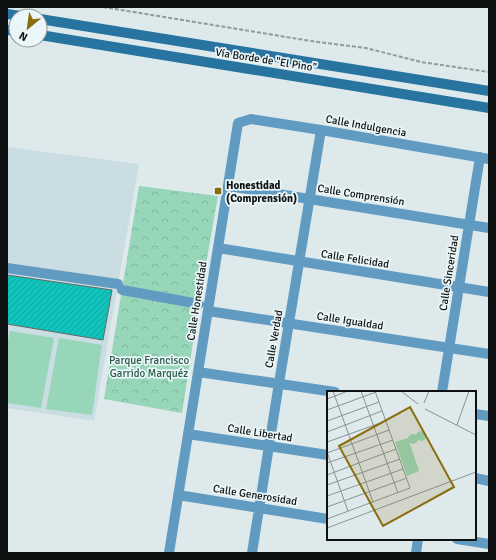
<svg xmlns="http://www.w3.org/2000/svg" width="496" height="560" font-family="Signika,sans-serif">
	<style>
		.built { fill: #c9dde2 }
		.park { fill: url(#park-crowns) }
		.pitch { fill: #97d6b9 }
		.building { fill: url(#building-hatch); stroke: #606a69 }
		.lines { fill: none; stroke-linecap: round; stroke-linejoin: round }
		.path { stroke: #90999b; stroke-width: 2; stroke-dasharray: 4 2; stroke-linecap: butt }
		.street { stroke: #629bc2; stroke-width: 10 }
		.secondary { stroke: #2874a1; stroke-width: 10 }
		.poi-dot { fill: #8a6d0d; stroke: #ebf6f9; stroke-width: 1.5 }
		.labels { text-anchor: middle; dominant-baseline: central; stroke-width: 3.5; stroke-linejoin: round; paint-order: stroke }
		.street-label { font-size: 11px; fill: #0d1112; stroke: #ebf6f9 }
		.poi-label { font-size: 11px; font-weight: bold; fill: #0d1112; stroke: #ebf6f9; text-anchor: start }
		.park-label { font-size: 11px; fill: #2b5b47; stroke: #ebf6f9 }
		.inset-road { fill: none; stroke: #8a9394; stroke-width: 1 }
		.view { fill: #8a6d0d; fill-opacity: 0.15; stroke: #8a6d0d; stroke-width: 2 }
		.inset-edge { fill: none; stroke: #0d1112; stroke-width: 2 }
	</style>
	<defs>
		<pattern id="park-crowns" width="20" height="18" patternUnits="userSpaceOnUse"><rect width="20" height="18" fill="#97d6b9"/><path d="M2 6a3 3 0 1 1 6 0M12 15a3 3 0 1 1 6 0" fill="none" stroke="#81b79e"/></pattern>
		<pattern id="building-hatch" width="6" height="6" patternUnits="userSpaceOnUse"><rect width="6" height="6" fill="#11c4bb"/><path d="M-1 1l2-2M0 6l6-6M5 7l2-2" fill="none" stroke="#0fa7a0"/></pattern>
	</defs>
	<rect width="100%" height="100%" fill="#dee9eb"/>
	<path class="built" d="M7,147L139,164L94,421L7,408Z"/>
	<path class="park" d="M139,186L218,196L199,304L182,413L104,399Z"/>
	<path class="pitch" d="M10,331L54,338L41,408L7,403V345Z
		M59,338L102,345L92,415L46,409Z"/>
	<path class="building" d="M7,275L112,290L103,340L7,324Z"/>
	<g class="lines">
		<path class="path" d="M103,7L311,41L366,48L421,62L489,72"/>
		<path class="street" d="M228,186L489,228
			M218,248L489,292
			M7,268L118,284
			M122,290L199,304
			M208,311L489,354
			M198,372L335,392
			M442,392L480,157
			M475,414L489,416
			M188,434L328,455
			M475,478L489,481
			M178,495L328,519
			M457,539L489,544
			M169,553L238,123L251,119L321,130L489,159
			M252,553L279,383L321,130
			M416,553L418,539"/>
		<path class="secondary" d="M7,14L21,16
			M40,19L489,91
			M7,30L16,31
			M40,35L489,108"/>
	</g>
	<rect class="poi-dot" x="214" y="187" width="8" height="8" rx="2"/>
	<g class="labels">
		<g class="street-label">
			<text transform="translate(266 60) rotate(9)">Vía Borde de "El Pino"</text>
			<text transform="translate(366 126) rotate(10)">Calle Indulgencia</text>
			<text transform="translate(361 195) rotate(9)">Calle Comprensión</text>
			<text transform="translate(355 259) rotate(9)">Calle Felicidad</text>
			<text transform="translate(449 273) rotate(-81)">Calle Sinceridad</text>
			<text transform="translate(197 301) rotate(-81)">Calle Honestidad</text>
			<text transform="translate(350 321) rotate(9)">Calle Igualdad</text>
			<text transform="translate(274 339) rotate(-80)">Calle Verdad</text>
			<text transform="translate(260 433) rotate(9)">Calle Libertad</text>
			<text transform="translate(255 495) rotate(9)">Calle Generosidad</text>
		</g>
		<g class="poi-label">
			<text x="226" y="185">Honestidad<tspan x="226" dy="13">(Comprensión)</tspan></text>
		</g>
		<g class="park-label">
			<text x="149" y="360">Parque Francisco<tspan x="149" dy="13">Garrido Marquéz</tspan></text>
		</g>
	</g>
	<g transform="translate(327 391)">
		<rect width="149" height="149" fill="#dee9eb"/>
		<path d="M81,47L92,80L80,85L68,51Z" fill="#97d6b9"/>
		<path d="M89 45a5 5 0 1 1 10 0a5 5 0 1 1-10 0ZM81 48a5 5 0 1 1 10 0a5 5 0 1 1-10 0Z" fill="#97d6b9"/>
		<path class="inset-road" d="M6,0L46,111M34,0L71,102M74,0L91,13M0,8L21,0M97,12L102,0M98,18L149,44M0,19L49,1M0,30L52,11M130,34L142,0M0,41L55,20M0,51L59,30M0,61L21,120M0,62L62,39M0,72L66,49M0,84L69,58M0,94L73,68M0,105L76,78M0,116L80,87M0,128L83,97L48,0M0,137L149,81"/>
		<path class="view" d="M83,16L127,96L56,135L12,55Z"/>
		<rect width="149" height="149" class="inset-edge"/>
	</g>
	<rect width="496" height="560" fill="none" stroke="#0d1112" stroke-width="16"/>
	<g transform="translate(28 28) rotate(209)"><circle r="19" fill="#ebf6f9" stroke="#929a9d"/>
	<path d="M0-3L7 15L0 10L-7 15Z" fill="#8a6d0d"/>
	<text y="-6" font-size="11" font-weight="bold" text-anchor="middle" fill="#0d1112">N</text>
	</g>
</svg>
